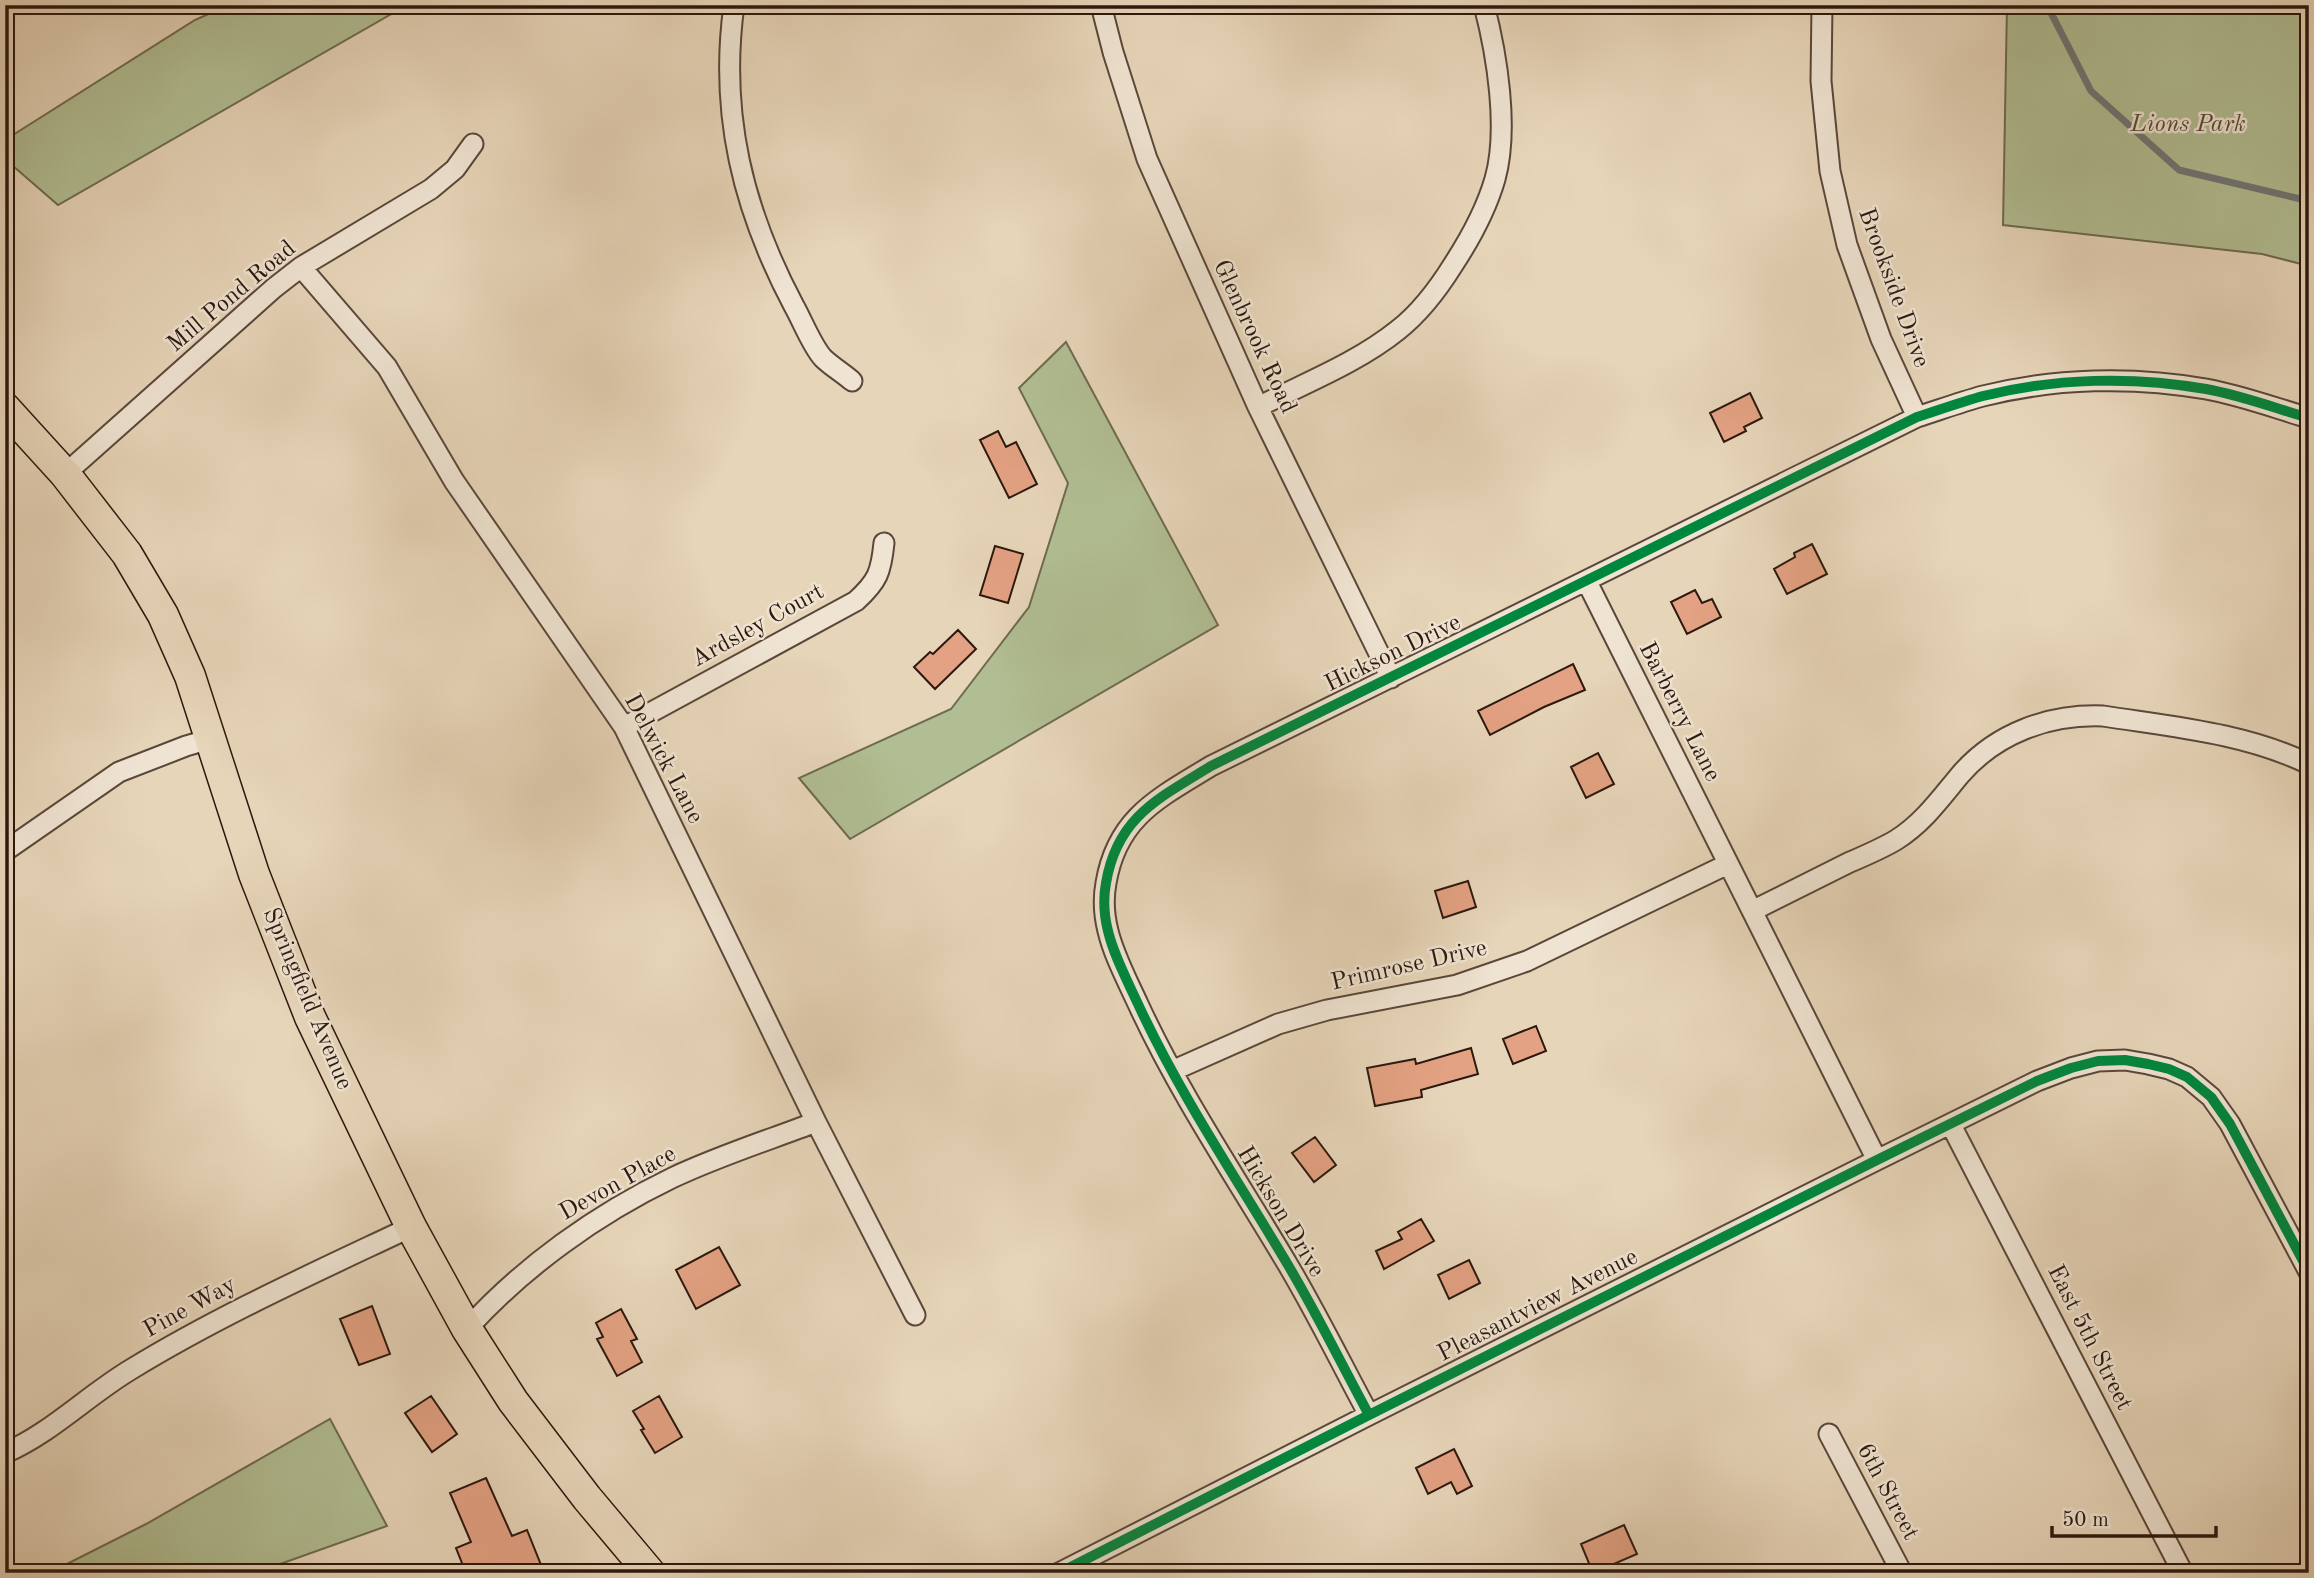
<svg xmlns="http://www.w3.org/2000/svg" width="2314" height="1578" font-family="'Old Standard TT',serif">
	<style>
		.green { fill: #b1be93; stroke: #6e6b51; stroke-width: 2 }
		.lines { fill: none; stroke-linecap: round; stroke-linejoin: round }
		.stream { stroke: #707676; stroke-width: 7 }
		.building { fill: #e3a283; stroke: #2c180f; stroke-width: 2 }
		.minor-casing { stroke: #5b473a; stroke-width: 23 }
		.primary-casing { stroke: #2c180f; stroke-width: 33 }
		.minor { stroke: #efe4d2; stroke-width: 19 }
		.primary { stroke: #e7d5b9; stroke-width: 30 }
		.cycleway-casing { stroke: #efe4d2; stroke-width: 15 }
		.cycleway { stroke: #00873e; stroke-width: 10 }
		.labels { text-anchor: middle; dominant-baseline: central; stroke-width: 5; stroke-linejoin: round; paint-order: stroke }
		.park-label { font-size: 24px; font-style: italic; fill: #544a37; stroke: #efe4d2 }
		.street-label { font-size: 24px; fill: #2c180f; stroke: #efe4d2 }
	</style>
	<rect width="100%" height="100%" fill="#e7d5b9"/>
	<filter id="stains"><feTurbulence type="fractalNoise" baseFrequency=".00286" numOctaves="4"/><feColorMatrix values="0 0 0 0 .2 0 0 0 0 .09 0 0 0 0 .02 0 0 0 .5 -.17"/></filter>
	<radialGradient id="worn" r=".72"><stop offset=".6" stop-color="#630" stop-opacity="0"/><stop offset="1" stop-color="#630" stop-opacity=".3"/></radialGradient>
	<path class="green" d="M229,5H407L58,205L5,159V140L195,20Z
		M2007,5H2309V266L2262,254L2003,225Z
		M1066,342L1218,625L850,839L799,778L951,709L1029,607L1068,483L1019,388Z
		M330,1419L387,1526L255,1573H49L146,1524Z"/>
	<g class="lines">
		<path class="stream" d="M2047,5L2091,91L2179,170L2309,201"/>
	</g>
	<path class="building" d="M1750,393L1762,418L1744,427L1746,431L1724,442L1710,413Z
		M998,431L1006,447L1016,442L1037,484L1009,498L980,440Z
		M1812,544L1827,574L1787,594L1774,569L1795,557L1794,553Z
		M995,546L1023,554L1008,603L980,595Z
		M1695,590L1702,603L1712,599L1721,617L1687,634L1671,602Z
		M958,630L976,649L935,689L914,667L930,652L933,654Z
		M1573,664L1585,690L1544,707L1490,735L1478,711Z
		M1598,753L1614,784L1586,798L1571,767Z
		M1468,881L1476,907L1443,918L1435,891Z
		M1536,1026L1546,1051L1513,1064L1503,1039Z
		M1471,1048L1478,1074L1421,1090L1422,1097L1375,1106L1367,1068L1415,1059L1416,1064Z
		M1315,1137L1336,1165L1314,1182L1292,1153Z
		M1421,1219L1434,1241L1384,1269L1376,1251L1402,1239L1398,1232Z
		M719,1247L740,1285L696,1309L676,1270Z
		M1469,1260L1480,1283L1449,1299L1438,1275Z
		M372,1306L390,1354L359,1365L340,1319Z
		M621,1309L637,1339L631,1341L642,1362L617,1376L597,1339L603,1337L596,1323Z
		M431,1396L457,1434L432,1452L405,1413Z
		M659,1396L682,1437L655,1453L641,1430L644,1429L633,1411Z
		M1454,1449L1472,1486L1457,1494L1451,1482L1428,1494L1416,1468Z
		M486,1478L512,1536L527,1530L541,1565L521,1573H466L456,1548L471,1542L450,1493Z
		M1624,1525L1637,1554L1593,1573L1581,1544Z"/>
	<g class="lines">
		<g class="minor-casing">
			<path id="minor" d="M734,5C719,114 743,210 794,306C802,320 812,346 823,358C831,366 843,373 852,381
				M1101,5L1113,52L1147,159L1258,407L1391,678
				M1822,5L1821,81L1830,171L1847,245L1881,339L1917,417
				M301,267L387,367L454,481L624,727L816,1122L915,1315
				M1258,407C1305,383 1357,363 1398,330C1421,312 1438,289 1453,265C1470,239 1486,210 1495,179C1509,129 1497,55 1484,5
				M65,474L274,288L301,267L431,189L455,169L473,144
				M1587,582L1877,1160
				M624,727L856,601C878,581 881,572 884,543
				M5,851L119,772L186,746L210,739
				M1752,911C1784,895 1816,879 1848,863C1864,856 1881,849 1896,840C1923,823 1940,799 1960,775C1996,733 2049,714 2103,716C2173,727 2244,733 2309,764
				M1172,1071L1278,1024L1327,1010L1457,985L1527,961L1728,864
				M1951,1125L2183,1573
				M467,1329C523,1267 597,1214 672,1178C718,1156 769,1140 816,1122
				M1369,1415C1342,1365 1317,1314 1288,1265C1237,1179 1180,1095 1138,1004C1127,980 1114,956 1108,931C1104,915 1103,899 1106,883C1117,817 1159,798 1211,766L1917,417C1939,410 1961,402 1983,396C2055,378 2133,376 2206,389C2240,395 2275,408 2309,418
				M1829,1434L1902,1573
				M5,1453C51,1433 87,1396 130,1370C220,1315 316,1272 411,1227
				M1059,1573L1369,1415L1877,1160L2037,1081L2071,1068L2098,1061L2125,1060L2148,1064L2169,1069L2187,1077L2211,1097L2230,1124L2309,1272
				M2306,1573L2309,1571"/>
		</g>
		<g class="primary-casing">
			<path id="primary" d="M5,408L65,474L127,554L163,615L190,676L254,874L310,1017L411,1227L467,1329L513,1401L587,1498L650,1573"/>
		</g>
		<use href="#minor" class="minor"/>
		<use href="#primary" class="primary"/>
		<g class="cycleway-casing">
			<path id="cycleway" d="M1369,1415C1342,1365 1317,1314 1288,1265C1237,1179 1180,1095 1138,1004C1127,980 1114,956 1108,931C1104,915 1103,899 1106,883C1117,817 1159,798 1211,766L1917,417C1939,410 1961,402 1983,396C2055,378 2133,376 2206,389C2240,395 2275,408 2309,418
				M1059,1573L1369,1415L1877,1160L2037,1081L2071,1068L2098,1061L2125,1060L2148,1064L2169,1069L2187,1077L2211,1097L2230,1124L2309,1272"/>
		</g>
		<use href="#cycleway" class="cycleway"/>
	</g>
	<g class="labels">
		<g class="park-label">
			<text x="2188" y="125">Lions Park</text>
		</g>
		<g class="street-label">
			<text transform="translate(1893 288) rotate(70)">Brookside Drive</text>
			<text transform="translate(232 297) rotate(-40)">Mill Pond Road</text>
			<text transform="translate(1254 337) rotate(65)">Glenbrook Road</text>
			<text transform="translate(758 626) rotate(-29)">Ardsley Court</text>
			<text transform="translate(1393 654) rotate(-26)">Hickson Drive</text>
			<text transform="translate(1679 712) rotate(63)">Barberry Lane</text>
			<text transform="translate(663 759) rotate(62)">Delwick Lane</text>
			<text transform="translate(1409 966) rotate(-13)">Primrose Drive</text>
			<text transform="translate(307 999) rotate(67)">Springfield Avenue</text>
			<text transform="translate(618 1184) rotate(-29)">Devon Place</text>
			<text transform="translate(1280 1212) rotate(59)">Hickson Drive</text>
			<text transform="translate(1538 1306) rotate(-27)">Pleasantview Avenue</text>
			<text transform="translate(190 1308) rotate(-29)">Pine Way</text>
			<text transform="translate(2089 1338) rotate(63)">East 5th Street</text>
			<text transform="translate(1887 1492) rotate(62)">6th Street</text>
		</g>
	</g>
	<rect width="2314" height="1578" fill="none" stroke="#e7d5b9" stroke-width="28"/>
	<rect x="7" y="7" width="2300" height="1564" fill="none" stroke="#2c180f" stroke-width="3.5"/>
	<rect x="14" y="14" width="2286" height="1550" fill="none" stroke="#2c180f" stroke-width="2"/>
	<path d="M2052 1526v10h164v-10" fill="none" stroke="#2c180f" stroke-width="3.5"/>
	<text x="2062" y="1526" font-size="21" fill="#2c180f" stroke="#efe4d2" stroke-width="5" paint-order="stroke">50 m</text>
	<rect width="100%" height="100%" filter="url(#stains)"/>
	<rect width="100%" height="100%" fill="url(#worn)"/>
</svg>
